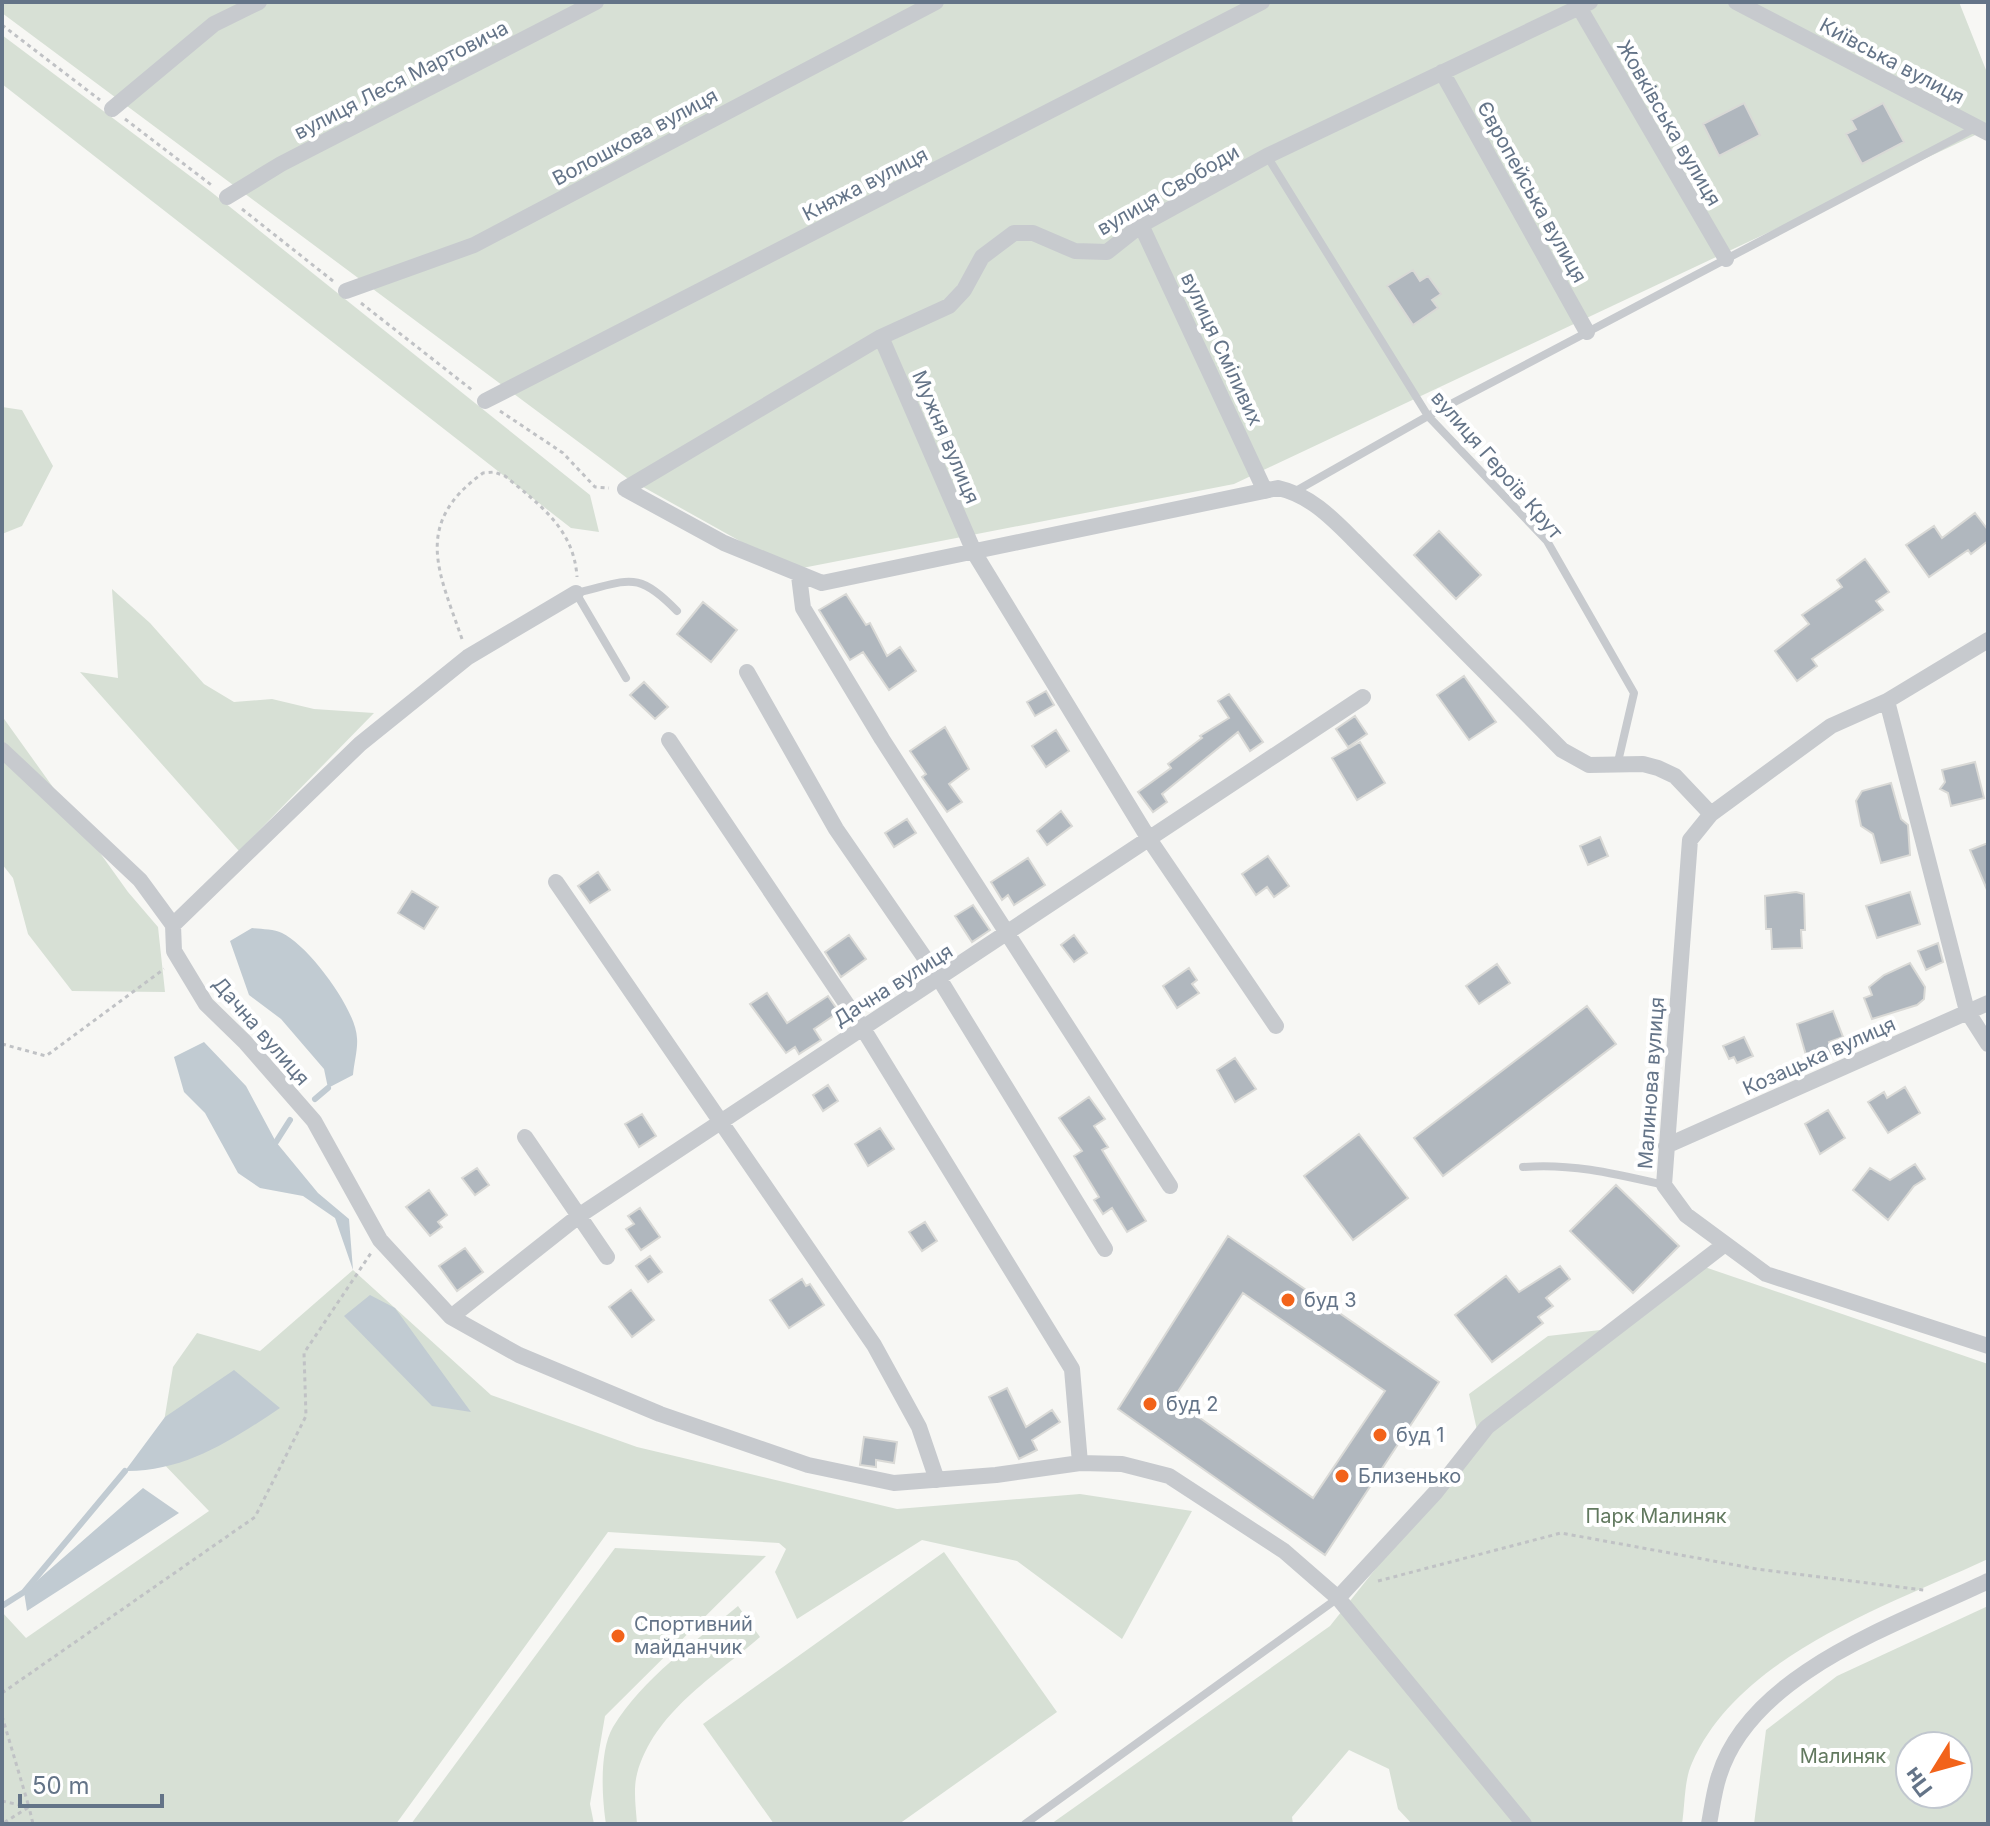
<svg xmlns="http://www.w3.org/2000/svg" width="1990" height="1826" font-family="Inter,sans-serif">
	<style>
		.green { fill: #d7e0d5; fill-rule: evenodd }
		.water { fill: #c1cbd2 }
		.lines { fill: none; stroke-linecap: round; stroke-linejoin: round }
		.stream { stroke: #c1cbd2; stroke-width: 6 }
		.building { fill: #b0b7be; stroke: #d9d9d6; stroke-width: 2; fill-rule: evenodd }
		.path { stroke: #c0c2c5; stroke-width: 3; stroke-dasharray: 4 4; stroke-linecap: butt }
		.service { stroke: #c7cace; stroke-width: 8 }
		.minor { stroke: #c7cace; stroke-width: 16 }
		.poi-dot { fill: #f2631a; stroke: #fff; stroke-width: 3 }
		.labels { text-anchor: middle; dominant-baseline: central; stroke-width: 8; stroke-linejoin: round; paint-order: stroke }
		.street-label { font-size: 20px; fill: #647488; stroke: #fff }
		.poi-label { font-size: 20px; fill: #647488; stroke: #fff; text-anchor: start }
		.park-label { font-size: 20px; fill: #62795f; stroke: #fff }
	</style>
	<rect width="100%" height="100%" fill="#f7f7f4"/>
	<path class="green" d="M2,2H1959L1988,75V129L1234,484L792,570L627,478L2,13Z
		M2,35L210,191L590,495L599,532L571,528L2,84Z
		M2,407L22,410L53,466L22,526L2,534Z
		M112,589L150,623L204,684L234,702L272,699L314,709L374,713L239,851L80,672L118,678Z
		M2,716L128,892L158,927L165,992L72,991L28,934L13,878L2,864Z
		M1690,1262L1988,1364V1559C1887,1606 1739,1655 1692,1763C1684,1780 1685,1806 1682,1824H1412L1398,1809L1389,1769L1349,1750L1292,1817L1293,1824H1051L1330,1626L1479,1439L1469,1394L1548,1336L1609,1329Z
		M353,1270L491,1395L637,1447L897,1509L1080,1494L1192,1511L1122,1639L1017,1561L922,1540L797,1619L775,1572L786,1549L779,1543L608,1532L396,1824H2V1612L26,1638L209,1511L158,1458L173,1367L197,1333L260,1351Z
		M615,1548L766,1556L605,1716L590,1804L594,1824H411Z
		M944,1552L1057,1712L899,1824H774L703,1724Z
		M738,1606L760,1637C714,1677 654,1712 637,1774C633,1789 636,1809 637,1824H606C602,1798 599,1751 613,1727C643,1678 695,1642 738,1606Z
		M1988,1606V1824H1754L1766,1730L1837,1676ZM1910,1746H1958V1794H1910Z"/>
	<path class="water" d="M252,928C261,929 274,929 282,933C308,945 356,1009 357,1038C358,1049 354,1063 353,1075L328,1088L324,1069L281,1019L249,995L230,941Z
		M204,1042L246,1086L276,1142L318,1193L349,1219L353,1270L335,1218L303,1196L260,1188L238,1173L205,1113L184,1092L174,1057Z
		M370,1295L395,1308L471,1412L432,1406L344,1316Z
		M234,1370L280,1408C232,1440 185,1472 125,1471L165,1417Z
		M143,1488L179,1513L27,1611L24,1592Z"/>
	<g class="lines">
		<path class="stream" d="M315,1099L328,1088
			M276,1142L290,1120
			M2,1606L24,1592L125,1471"/>
	</g>
	<path class="building" d="M1744,103L1760,135L1719,156L1703,124Z
		M1883,103L1904,142L1862,164L1846,134L1856,129L1851,120Z
		M1413,270L1420,281L1428,276L1441,294L1432,300L1438,308L1413,325L1387,286Z
		M1975,513L1988,530V541L1971,554L1968,550L1929,577L1906,545L1934,526L1942,538Z
		M1439,531L1481,575L1456,599L1414,555Z
		M1865,559L1889,592L1876,601L1883,610L1812,659L1817,666L1797,681L1775,651L1809,624L1802,615L1842,587L1837,580Z
		M846,594L866,625L870,623L887,656L900,647L916,671L889,690L863,652L850,660L819,610Z
		M703,602L737,630L711,662L677,634Z
		M1464,676L1496,722L1469,740L1437,695Z
		M644,682L668,707L655,719L630,695Z
		M1046,691L1054,705L1035,716L1027,702Z
		M1229,694L1263,742L1250,751L1238,732L1162,794L1167,802L1153,812L1138,792L1171,768L1168,764L1202,738L1200,736L1229,718L1218,701Z
		M1355,716L1367,734L1348,747L1336,729Z
		M945,727L969,769L949,784L962,802L947,812L922,777L926,774L910,751Z
		M1056,730L1069,751L1046,767L1032,746Z
		M1360,742L1385,783L1357,800L1332,758Z
		M1975,762L1984,798L1951,806L1948,793L1940,789L1945,782L1942,770Z
		M1891,783L1901,819L1908,825L1910,855L1881,863L1873,834L1861,826L1856,801L1862,791Z
		M1061,811L1072,826L1047,845L1037,831Z
		M907,819L916,833L894,847L885,833Z
		M1600,837L1608,856L1588,865L1580,846Z
		M1988,843V892L1970,850Z
		M1268,856L1289,886L1274,897L1267,887L1256,895L1242,874Z
		M1028,858L1045,885L1014,905L1008,895L1002,900L991,882Z
		M598,872L610,890L590,903L578,886Z
		M412,891L438,907L424,929L398,913Z
		M1796,892L1804,894L1805,930H1801L1802,948L1772,949L1771,929H1766L1765,896Z
		M1910,892L1920,924L1877,938L1866,906Z
		M973,905L990,930L972,942L955,916Z
		M849,935L866,959L841,977L825,952Z
		M1074,935L1087,953L1074,962L1061,945Z
		M1938,943L1943,962L1926,970L1918,951Z
		M1910,963L1925,987L1924,999L1917,1005L1872,1019L1864,998L1872,995L1869,987L1884,975Z
		M1497,964L1510,983L1479,1004L1466,986Z
		M1189,968L1197,980L1192,984L1199,993L1177,1008L1163,986Z
		M767,993L787,1023L828,996L839,1012L814,1029L821,1040L799,1054L795,1047L786,1053L750,1004Z
		M1587,1006L1616,1044L1443,1176L1414,1138Z
		M1833,1011L1843,1037L1829,1042L1833,1053L1808,1062L1797,1024Z
		M1744,1037L1753,1056L1737,1063L1734,1057L1729,1059L1723,1046Z
		M1235,1058L1256,1089L1235,1102L1217,1070Z
		M828,1085L838,1101L823,1111L813,1095Z
		M1905,1087L1920,1113L1888,1133L1868,1102L1884,1092L1887,1098Z
		M1089,1097L1105,1119L1094,1126L1108,1147L1102,1150L1146,1221L1127,1232L1112,1208L1103,1214L1094,1200L1099,1197L1074,1156L1082,1151L1059,1118Z
		M1828,1110L1845,1138L1820,1154L1805,1124Z
		M642,1114L656,1136L639,1147L625,1124Z
		M880,1128L894,1149L868,1166L855,1144Z
		M1359,1134L1408,1198L1353,1240L1304,1176Z
		M1915,1164L1925,1179L1914,1186L1888,1220L1853,1190L1870,1168L1890,1180Z
		M477,1168L489,1185L475,1195L462,1178Z
		M1616,1185L1679,1246L1633,1293L1570,1231Z
		M429,1190L447,1215L438,1222L442,1227L430,1236L406,1207Z
		M640,1208L660,1237L641,1250L626,1229L634,1224L628,1216Z
		M925,1222L937,1241L922,1251L909,1232Z
		M1228,1236L1439,1382L1325,1555L1118,1409ZM1243,1293L1385,1391L1313,1498L1173,1399Z
		M465,1248L483,1272L457,1291L439,1266Z
		M650,1256L662,1272L648,1282L636,1266Z
		M1560,1266L1570,1279L1546,1298L1553,1306L1538,1317L1543,1323L1492,1362L1455,1315L1506,1276L1519,1292Z
		M802,1279L806,1286L810,1284L824,1305L789,1328L770,1300Z
		M631,1290L654,1320L632,1337L609,1307Z
		M1007,1388L1026,1427L1052,1410L1060,1422L1032,1440L1037,1450L1019,1459L989,1397Z
		M864,1437L897,1442L894,1463L876,1460V1467L860,1465Z"/>
	<g class="lines">
		<path class="path" d="M2,25L100,100
			M125,119L214,187
			M242,209L333,281
			M361,303L472,390
			M500,411L563,453L595,487L609,488
			M462,639C439,572 412,524 483,473L494,472L505,476C540,505 574,529 577,577
			M2,1044L46,1056L164,969
			M1378,1581L1561,1533L1757,1569L1924,1590
			M2,1693L255,1517L306,1416L304,1353L371,1253
			M2,1716L29,1807L2,1824
			M2,1801L29,1807L33,1824"/>
		<path class="service" d="M1267,156L1428,416L1547,541L1634,693L1617,766
			M1294,492L1428,416L1975,128
			M626,678L576,593C629,581 636,569 677,611
			M1523,1167C1572,1163 1616,1174 1664,1185
			M1025,1824L1338,1598"/>
		<path class="minor" d="M1736,2L1988,133
			M1579,7L1726,259
			M1442,72L1587,332
			M112,109L214,24L259,2
			M227,197L281,164L596,2
			M1141,225L1265,491
			M346,291L474,245L936,2
			M881,337L975,554L1149,839L1276,1026
			M485,401L1262,2
			M625,489L724,543L822,583L1278,488C1310,495 1332,518 1354,540L1562,750L1589,765L1643,764L1658,768L1675,776L1711,814
			M625,489L881,337L949,306L964,290L982,257L1014,233H1033L1075,251L1107,252L1141,225L1267,156L1590,2
			M799,576L803,608L882,739L1170,1186
			M1988,640L1887,701L1831,726L1711,814L1690,840L1664,1185L1686,1215L1766,1274L1988,1346
			M747,672L836,829L940,980L1105,1249
			M1887,701L1967,1011L1988,1044
			M669,740L862,1027L1072,1369L1080,1463
			M2,750L140,880L173,925L174,951L206,1004L245,1042L314,1121L380,1240L451,1317L519,1355L660,1414L808,1465L894,1483L996,1475L1080,1463L1122,1464L1169,1476L1284,1551L1338,1598L1524,1824
			M556,882L874,1345L919,1427L937,1480
			M173,925L360,744L468,657L576,593
			M525,1137L607,1257
			M1666,1146L1988,1003
			M451,1317L580,1215L1363,697
			M1338,1598L1435,1493L1487,1427L1725,1244
			M1709,1824C1712,1808 1714,1791 1719,1776C1751,1672 1899,1624 1988,1581"/>
	</g>
	<g class="poi-dot">
		<circle cx="1288" cy="1300" r="8"/>
		<circle cx="1150" cy="1404" r="8"/>
		<circle cx="1380" cy="1435" r="8"/>
		<circle cx="1342" cy="1476" r="8"/>
		<circle cx="618" cy="1636" r="8"/>
	</g>
	<g class="labels">
		<g class="street-label">
			<text transform="translate(1892 61) rotate(28)">Київська вулиця</text>
			<text transform="translate(401 80) rotate(-27)">вулиця Леся Мартовича</text>
			<text transform="translate(1669 123) rotate(60)">Жовківська вулиця</text>
			<text transform="translate(635 137) rotate(-28)">Волошкова вулиця</text>
			<text transform="translate(865 184) rotate(-27)">Княжа вулиця</text>
			<text transform="translate(1168 190) rotate(-30)">вулиця Свободи</text>
			<text transform="translate(1532 192) rotate(61)">Європейська вулиця</text>
			<text transform="translate(1222 349) rotate(65)">вулиця Сміливих</text>
			<text transform="translate(946 437) rotate(67)">Мужня вулиця</text>
			<text transform="translate(1497 465) rotate(49)">вулиця Героїв Крут</text>
			<text transform="translate(893 985) rotate(-32)">Дачна вулиця</text>
			<text transform="translate(261 1031) rotate(49)">Дачна вулиця</text>
			<text transform="translate(1819 1056) rotate(-24)">Козацька вулиця</text>
			<text transform="translate(1651 1083) rotate(-86)">Малинова вулиця</text>
		</g>
		<g class="poi-label">
			<text x="1304" y="1300">буд 3</text>
			<text x="1166" y="1404">буд 2</text>
			<text x="1396" y="1435">буд 1</text>
			<text x="1358" y="1476">Близенько</text>
			<text x="634" y="1624">Спортивний<tspan x="634" dy="23">майданчик</tspan></text>
		</g>
		<g class="park-label">
			<text x="1656" y="1516">Парк Малиняк</text>
			<text x="1843" y="1756">Малиняк</text>
		</g>
	</g>
	<rect width="1990" height="1826" fill="none" stroke="#647488" stroke-width="8"/>
	<g transform="translate(1934 1770) rotate(233)"><circle r="38" fill="#ffffff" stroke="#c1c7cf" stroke-width="2"/>
	<path d="M0-6L14 30L0 20L-14 30Z" fill="#f2631a"/>
	<text y="-12" font-size="22" font-weight="bold" text-anchor="middle" fill="#647488">Пн</text>
	</g>
	<path d="M20 1794v12h142v-12" fill="none" stroke="#647488" stroke-width="4"/>
	<text x="32" y="1794" font-size="24" fill="#647488" stroke="#ffffff" stroke-width="6" paint-order="stroke">50 m</text>
</svg>
